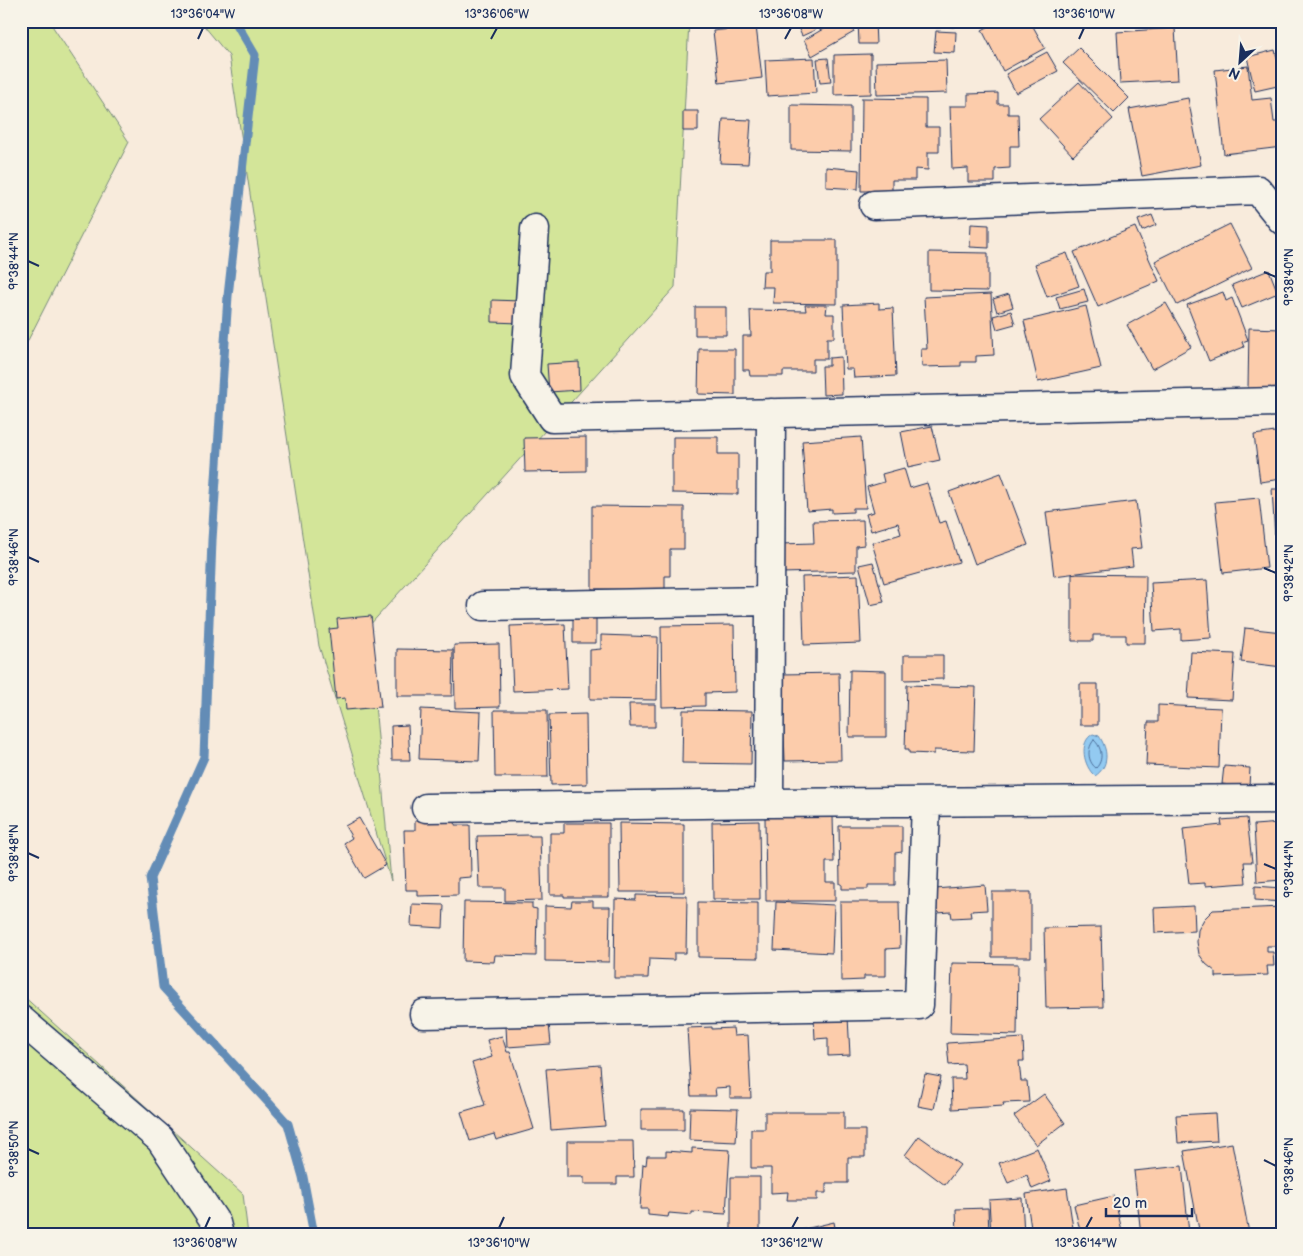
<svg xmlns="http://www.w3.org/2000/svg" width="1303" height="1256" font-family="'Balsamiq Sans',sans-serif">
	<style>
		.green { fill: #d3e599; stroke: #778a7c }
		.water { fill: #93caf1; stroke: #638cb6 }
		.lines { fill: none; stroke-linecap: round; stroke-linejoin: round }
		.shore { stroke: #4b6d99; stroke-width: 1 }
		.stream { stroke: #638cb6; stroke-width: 9 }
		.building { fill: #fcccab; stroke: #1b2f5e }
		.minor-casing { stroke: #1b2f5e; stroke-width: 31 }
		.minor { stroke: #f7f3e8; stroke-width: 28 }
		.ticks { fill: none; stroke: #1b2f5e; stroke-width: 2 }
		.neatline { fill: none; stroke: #1b2f5e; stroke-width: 2 }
		.ticks-label { font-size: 12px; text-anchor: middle; fill: #1b2f5e }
	</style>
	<rect width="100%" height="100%" fill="#f8ebdc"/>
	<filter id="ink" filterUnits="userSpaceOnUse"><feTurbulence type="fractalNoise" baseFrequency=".02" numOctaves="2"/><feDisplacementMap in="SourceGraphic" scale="10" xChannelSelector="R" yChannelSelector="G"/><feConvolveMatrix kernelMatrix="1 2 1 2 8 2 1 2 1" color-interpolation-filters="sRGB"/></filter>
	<g filter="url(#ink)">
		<path class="green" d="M21,21H49L129,142L21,354Z
			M200,21H689L675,287L368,627L391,881L319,646L229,56Z
			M21,994L243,1194L248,1235H21Z"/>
		<path class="water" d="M1093,734L1099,736C1108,749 1110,766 1095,776C1084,767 1078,742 1093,734Z"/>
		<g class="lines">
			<path class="shore" d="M1094,740C1102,747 1104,760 1096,768C1087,761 1087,748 1094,740Z"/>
			<path class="stream" d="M235,21L255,55L228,296L212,540L204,757L150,878L163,987L288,1124L303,1177L314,1235"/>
		</g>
		<path class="building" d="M730,21H757L731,26Z
			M795,21H811L815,30L802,36Z
			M837,21H848L854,32L812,56L804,40Z
			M858,21H875L876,44H859Z
			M933,21H955L954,27L933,25Z
			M999,21H1030L1045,48L1003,71L982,30Z
			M756,26L762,78L719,83L713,31Z
			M1175,28L1178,80L1120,83L1117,32Z
			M936,31L956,32L955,53L934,52Z
			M1079,48L1129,98L1114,113L1063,63Z
			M1275,50L1282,78V85L1255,91L1247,57Z
			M1047,52L1058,71L1016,93L1006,74Z
			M871,54V94L834,95V55Z
			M814,58L816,93L767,96L765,60Z
			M828,58L831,82L820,83L817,59Z
			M946,60L947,93L877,95L876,62Z
			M1248,66L1252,100L1271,98L1274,122H1281L1282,147L1224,154L1215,70Z
			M1079,82L1113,119L1073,156L1039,119Z
			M998,93V104H1008V114H1018L1019,146H1010V168L995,169V182H968V168L952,169L950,106H968V94Z
			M862,98L926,99V127H939V152H928V170L915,169V180H892V191H861Z
			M1188,98L1201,165L1142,176L1129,109Z
			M791,105L851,106V151L791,150Z
			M683,111H698V131H683Z
			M723,119L751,120L748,164L720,163Z
			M826,167L859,170L858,189L826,187Z
			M1152,215L1156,225L1142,231L1138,220Z
			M971,224L989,225V248L970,247Z
			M1230,224L1252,268L1177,305L1155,261Z
			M1135,227L1159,281L1098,307L1074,252Z
			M770,240H837V304L773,303L774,287H762L763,271H770Z
			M929,252L988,253V291L929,290Z
			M1067,253L1079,286L1047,297L1035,264Z
			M1269,270L1278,293L1242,308L1232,285Z
			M1084,289L1088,302L1060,309L1056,297Z
			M1223,292L1226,301L1232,298L1248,340L1242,342L1244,347L1209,361L1187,305Z
			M991,294L994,355L976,356V362H961V366L922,367L921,349H927L924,297Z
			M1009,294L1013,307L997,312L993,299Z
			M492,300L520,301V323L492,322Z
			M879,303V309L893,308L896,376L854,378L853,369H846L843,305Z
			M1166,303L1191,347L1152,369L1127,325Z
			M805,305H827L826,314H834V338H827V359H813V371H783V376H750L749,370H743V336H751L750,310L806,311Z
			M1086,306L1101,368L1038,382L1024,321Z
			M695,307H726V335H695Z
			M1011,311L1015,324L997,329L993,316Z
			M1249,328L1282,329V390L1248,389Z
			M699,349H735V395L698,394Z
			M841,357L842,394L823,395L822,366H829V358Z
			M579,362L580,390L549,392L547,364Z
			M932,426L940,460L908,467L901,432Z
			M1282,431V479L1260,482L1254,435Z
			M586,437V471L525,472L524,438Z
			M673,437H718V454H738V494L672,493V454H673Z
			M861,437L866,508H853V512L832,513V509L807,511L802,441Z
			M904,468L910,488L927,483L939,523L946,521L959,562L884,583L872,543L901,534L898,523L871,531L866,514L874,512L867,487L884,482L882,474Z
			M1001,473L1028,545L975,564L949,492Z
			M1272,489H1282V555H1276Z
			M1259,498L1267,568L1223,573L1215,502Z
			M1136,501L1142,548L1131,549L1133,566L1054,576L1046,512Z
			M592,506L684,507V549H670V576H665V590L592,589Z
			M863,520L864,545L856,546V571L782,573L780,544L814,543L813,521Z
			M873,562L884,602L870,605L859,565Z
			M1072,574L1146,575L1145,643H1126V635H1093V641H1072Z
			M858,575L861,643L804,645L802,577Z
			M1207,580L1211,638L1181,640V629L1154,631L1151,583Z
			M573,615H596V643H573Z
			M371,616L381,707L346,710L345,698L336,699L329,629L338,628L337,619Z
			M565,624L568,689L513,691L510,626Z
			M734,625L735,692L705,693V706L662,707L661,626Z
			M1245,628L1282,632V667L1241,662Z
			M601,635L658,637L657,700L590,699V650L601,649Z
			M499,644L500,707L455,708L454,645Z
			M397,649L453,650L452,696H397Z
			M1191,652L1235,654L1232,700L1188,698Z
			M904,655H943V679L904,680Z
			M850,670L886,671V737H849Z
			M839,673L841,760L785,761L782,674Z
			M1080,684H1098V725H1080Z
			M907,685L976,687L974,751L934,750V754L909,753V749H905Z
			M629,704H655V727H630Z
			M1158,705L1221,708L1219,768L1146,765L1148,722H1158Z
			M421,709L481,712L479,761L419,759Z
			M494,710H547L548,777H495Z
			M683,710L752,711L751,764L682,763Z
			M586,714L587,784L551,785L549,715Z
			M408,725L410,760H392L391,726Z
			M1224,766L1250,768L1249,787L1222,784Z
			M833,815L834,862H826V882H835V901H766L765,816Z
			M359,818L386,865L364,878L344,843L352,838L345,826Z
			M1247,818L1252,862H1244L1246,883L1205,886V883L1189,884L1183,829L1222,825L1221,820Z
			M456,819L455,825H470L471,877L458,878V895L418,896V890H406L404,830H415V821Z
			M759,821L760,899H713L712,822Z
			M564,823H609V897H564V895H550V833H564Z
			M619,823L684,824V892H620Z
			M1282,823V880L1257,882L1254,825Z
			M839,826H902V852L895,853V885H868V889H842V884H840Z
			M530,835V836H540L542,900L505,901V888H479L477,836Z
			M985,885L987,910L970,911L971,917L952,918L951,912L937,913L935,889Z
			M1255,886L1282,888V902L1255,900Z
			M992,892H1031V957H992Z
			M636,895L687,896L686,953H674V960L649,959L648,978H614L615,899L636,900Z
			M572,901H593V907H610L609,962L545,961V906L571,907Z
			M464,902L532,903V908L537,909L536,956L495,955L494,962L463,961Z
			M698,902L758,903V958L698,957Z
			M776,902L834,905L832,953L774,950Z
			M840,902H899L900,948L886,949V976H864V980L841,981Z
			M412,904L444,905L443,928L411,926Z
			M1194,906L1195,931L1155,933L1154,908Z
			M1282,907V946H1267V952H1273L1274,966H1267L1268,975L1216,977V972L1206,964L1199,954L1197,942L1198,930L1204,919L1213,910Z
			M1101,927L1103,1007L1046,1008L1044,928Z
			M952,963L1018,964L1017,1035L950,1033Z
			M848,1017L850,1055L828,1056V1038L815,1039L814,1018Z
			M549,1024L551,1044L507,1047L506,1026Z
			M712,1027V1029L733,1028L734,1036L748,1035L751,1098H730V1087L715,1088L716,1096H691L687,1028Z
			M502,1036L507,1052H510L534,1129L496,1140L494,1134L470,1141L461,1112L485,1105L472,1063L492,1057L487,1040Z
			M1023,1038L1024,1061H1019L1021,1081H1027L1029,1102L1003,1103L1004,1106L952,1109L951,1079H965L964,1064L949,1065L947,1043Z
			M600,1065L605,1126L551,1130L546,1069Z
			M925,1074L941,1077L934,1109L918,1106Z
			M1044,1094L1065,1123L1036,1145L1014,1116Z
			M690,1108L738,1109L736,1142L689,1140Z
			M641,1109H684V1130H641Z
			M765,1112H844V1130H865V1157H848V1183H826V1193H817V1200H787L788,1192L771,1193V1168H751V1129H765Z
			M1215,1113L1217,1141L1178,1143L1176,1115Z
			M919,1136L960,1165L945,1185L905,1155Z
			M567,1141H633L634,1177H617V1184H584V1177H567Z
			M1232,1143L1249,1233L1238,1235H1200L1184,1151Z
			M692,1148L730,1150L726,1214L692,1212V1215L669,1213L668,1217L648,1215V1209H640L643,1164L646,1165L647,1156H666V1151L692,1153Z
			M1037,1148L1051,1181L1032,1189L1027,1175L1008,1183L999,1163Z
			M1182,1166L1189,1233L1171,1235H1141L1134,1171Z
			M731,1177H760V1235H731Z
			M1067,1188L1074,1235H1032L1026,1194Z
			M1114,1196L1123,1235H1081L1074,1205Z
			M1022,1198L1024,1235H991L989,1200Z
			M988,1208L989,1235H957L956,1209Z
			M834,1222L836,1233L843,1232L844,1235H780Z"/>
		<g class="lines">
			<g class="minor-casing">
				<path id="minor" d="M874,205L1258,190L1282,220
					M535,229L525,376L552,418L1282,402
					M483,606L770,601
					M769,803L771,413
					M426,808L769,803L1282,799
					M424,1014L919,1005L926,802
					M21,1020L160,1139L216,1223L219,1235"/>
			</g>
			<use href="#minor" class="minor"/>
		</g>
	</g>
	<path class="ticks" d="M198,39L203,28M491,39L497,28M785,39L791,28M1079,39L1084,28M28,261L39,266M1264,272L1276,277M28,557L39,562M1264,568L1276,573M28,853L39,858M1264,864L1276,869M28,1149L39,1154M1264,1160L1276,1166M205,1228L210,1217M499,1228L504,1217M792,1228L798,1217M1086,1228L1092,1217"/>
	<rect width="1303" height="1256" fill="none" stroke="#f7f3e8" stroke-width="55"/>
	<g transform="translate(1240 62) rotate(206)" stroke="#f7f3e8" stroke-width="4" paint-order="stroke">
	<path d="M0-4L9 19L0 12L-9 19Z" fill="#1b2f5e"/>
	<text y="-8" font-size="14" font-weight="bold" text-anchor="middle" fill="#1b2f5e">N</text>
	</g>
	<path d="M1106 1208v8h86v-8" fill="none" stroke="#1b2f5e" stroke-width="2.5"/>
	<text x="1113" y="1208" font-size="15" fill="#1b2f5e" stroke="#f7f3e8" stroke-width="4" paint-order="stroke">20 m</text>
	<rect x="28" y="28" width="1248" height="1200" class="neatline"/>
	<g class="ticks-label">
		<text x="203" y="18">13°36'04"W</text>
		<text x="497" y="18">13°36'06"W</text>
		<text x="791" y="18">13°36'08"W</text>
		<text x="1084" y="18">13°36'10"W</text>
		<text transform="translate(14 261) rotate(-90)" y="4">9°38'44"N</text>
		<text transform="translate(1289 277) rotate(-90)" y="4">9°38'40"N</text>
		<text transform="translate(14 557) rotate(-90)" y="4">9°38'46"N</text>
		<text transform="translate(1289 573) rotate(-90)" y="4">9°38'42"N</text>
		<text transform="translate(14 853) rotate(-90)" y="4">9°38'48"N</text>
		<text transform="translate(1289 869) rotate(-90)" y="4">9°38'44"N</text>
		<text transform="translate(14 1149) rotate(-90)" y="4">9°38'50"N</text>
		<text transform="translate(1289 1166) rotate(-90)" y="4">9°38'46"N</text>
		<text x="205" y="1247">13°36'08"W</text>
		<text x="499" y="1247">13°36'10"W</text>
		<text x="792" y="1247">13°36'12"W</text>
		<text x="1086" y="1247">13°36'14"W</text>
	</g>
</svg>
